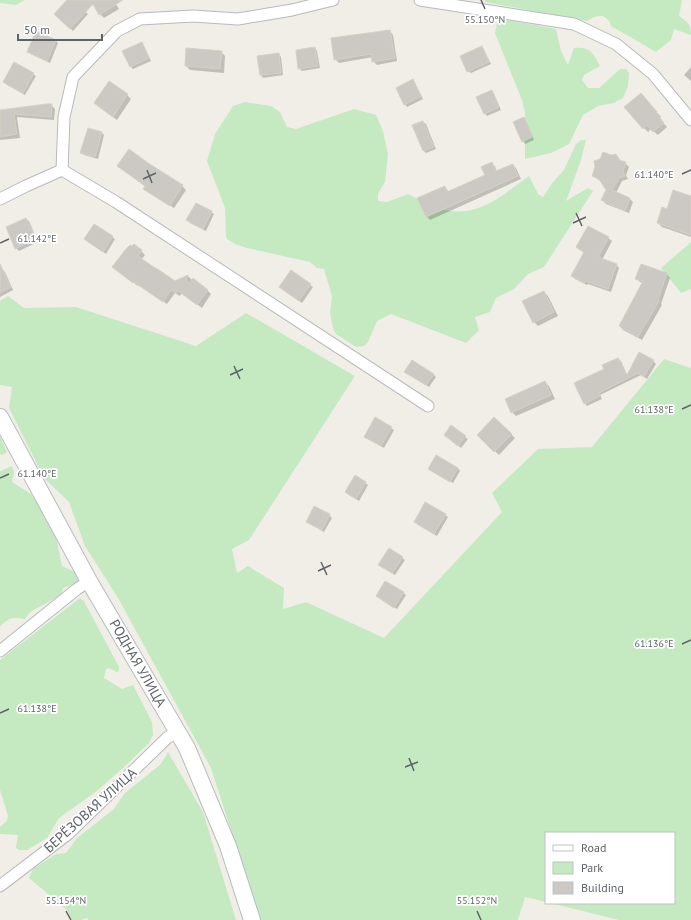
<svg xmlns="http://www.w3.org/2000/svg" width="691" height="920" font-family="'PT Sans',sans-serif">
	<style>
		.green { fill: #c5eac2 }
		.shadow { fill: #0003 }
		.building { fill: #ccc9c4; stroke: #d7d0c4 }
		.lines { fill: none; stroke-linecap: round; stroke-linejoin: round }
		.street-casing { stroke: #b7babe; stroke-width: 13 }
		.secondary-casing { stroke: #b8bcc1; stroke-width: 18 }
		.street { stroke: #fff; stroke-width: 11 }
		.secondary { stroke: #fff; stroke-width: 16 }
		.ticks { fill: none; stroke: #5e6368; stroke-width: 1.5 }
		.labels { text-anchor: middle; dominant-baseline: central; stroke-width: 3.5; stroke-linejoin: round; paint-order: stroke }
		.street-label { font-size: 14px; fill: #5e6368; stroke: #fff }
		.ticks-label { font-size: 10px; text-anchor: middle; fill: #5e6368; stroke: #fff; stroke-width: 3.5; stroke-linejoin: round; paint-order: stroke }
	</style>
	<rect width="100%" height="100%" fill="#f1eee7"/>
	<path class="green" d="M0,0H25L16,5L0,3Z
		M485,0H682L679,16C688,23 691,23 691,34L690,35L674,29L671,40L656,52L611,26C610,24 610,21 608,20C602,12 593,18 586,21L485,2Z
		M502,19L556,29L561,51L568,65L574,48C590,46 593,53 600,66L584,75L582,80L588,88H599L620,69H626L629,73L628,86L623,98L614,103L598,106L583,115L569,144L551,153L525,159V113L522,100L495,33L497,23Z
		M245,102L271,106L280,112L287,127L296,129L354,109L376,115L383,131L388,154L385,182L378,194V201L387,202L408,194C418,199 430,206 441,209C478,219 501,196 529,176L538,194L543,197L553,182L564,170L576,144L581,140H586L580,163L566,201L588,188L593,191L544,267L528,274L514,289L496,298L490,312L475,317L479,330L466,343L391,314L377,321L368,342L364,346L356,347L336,334L333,328L330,313L332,296L324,269L317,268L310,262L247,248L235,244L227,239L226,236L225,208L207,161L215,134L233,106Z
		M691,242V289L681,293L661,268Z
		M8,296L24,308L76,307L196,346L246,313L355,376L249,540L232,549L237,573L248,566L284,588L283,609L306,602L384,638L502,512L492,493L538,449L592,447L664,359L691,368V920H619L550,903H674V833H546V902L525,897L518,920H260L211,768L118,598L85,546L69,502L44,478L9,408L12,387L0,385V301Z
		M0,436L7,452L2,455L0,454Z
		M12,466L14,473L12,482L31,494L47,519L57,541L62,566L77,573L78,583L63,588L61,595L30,612L25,619C11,617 11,617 0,626V471Z
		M80,598L84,601L119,667V671L117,672L109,668L106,669L104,678L122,689L133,685L152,722L153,735L149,743L123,768L97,791L59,818L47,838L27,850H19L16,848L18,835L0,834V827L7,821L8,816L0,790V660Z
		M168,752L203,812L236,920H89L87,918L81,920H72L67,910L29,878L33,869L56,854L66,853L77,838L114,809L125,793L161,764Z"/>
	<path class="shadow" d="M68,0H73L88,14L73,31L55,14Z
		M91,0H115L114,1L119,9L104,18L100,14Z
		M390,31L393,35L397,61L377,65L373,61V57L339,63L335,59Z
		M36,32L56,41L58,43L50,63L31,54L28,52Z
		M142,43L144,46L151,61L133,69L130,66Z
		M482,47L484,50L491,64L471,73L468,71Z
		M315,48L317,51L320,68L302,71L299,68Z
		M221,52L225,56L224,73L190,70L186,66Z
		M279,54L281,57L283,75L263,78L261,75L259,57Z
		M691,67V81L684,75Z
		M33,74L36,76L25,95L7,85L4,82Z
		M413,81L415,83L423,99L407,107L405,104Z
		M491,91L494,94L501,110L487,116L485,113Z
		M127,95L131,99L117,120L99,107L95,103Z
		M645,98L661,117L659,118L667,127L658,135L651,129L648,132L644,128Z
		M51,105L55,109L54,120L17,117L20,138L0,140V111Z
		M524,119L526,121L534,140L525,144L523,141Z
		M423,122L426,124L436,149L426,153L424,151L413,126Z
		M88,129L102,133L104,135L98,159L84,155L82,152Z
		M616,155L619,158L620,161L625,163L629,167L626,175L628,179L622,181L616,193L630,199L633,202L629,213L606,204L602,200L607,190L602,181L597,179L594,176L611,156Z
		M491,163L495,166L497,172L512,165L516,168L521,179L430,220L427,217L419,199L445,187L449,192L486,175Z
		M182,186L186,190L174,208L148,192L144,189Z
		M691,197V237L662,227L658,223L668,210Z
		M211,212L214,214L206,231L190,223L188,220Z
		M26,219L29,221L38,242L19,251L16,248Z
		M95,225L115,239L106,254L85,239Z
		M608,238L612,241L602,260L616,264L619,268L611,292L588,284L587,285L575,279L572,275L584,253L577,247Z
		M141,251L145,255L141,260L175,283L188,276L192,280H193L208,291L211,294L202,308L182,293L180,296L175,293L167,304L138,285V286L113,267Z
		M2,270L5,272L13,290L0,297V271Z
		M667,274L670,278L661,304L662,305L642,340L623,330L620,326L644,283L640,282L636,278Z
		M310,285L313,287L302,303L283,290Z
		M544,292L548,296L558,316L538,326L534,322Z
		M618,359L621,361L627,375L653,361L656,364L647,379L641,375L600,395L602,399L587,406L585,403L605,369Z
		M408,374H433L436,377L429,387Z
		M545,382L549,386L555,399L516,416L512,412Z
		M494,418L515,438L499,455L478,435Z
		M391,428L394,430L384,448L368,439L365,437Z
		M445,435L465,437L468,439L461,448Z
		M436,456L458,468L460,471L453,483L432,471Z
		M365,483L368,485L359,501L349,495L346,492Z
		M329,515L332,518L324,532L310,524L307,522Z
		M445,515L448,517L437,536L418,525L415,522Z
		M402,558L405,560L395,575L382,567Z
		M403,593L406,595L397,609L377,596Z"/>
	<path class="building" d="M67,0H123L99,15L93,4L70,29L54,14Z
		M390,30L395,58L372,62L371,54L334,60L331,38Z
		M36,31L56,40L47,61L27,52Z
		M142,42L149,58L130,67L122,51Z
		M482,46L489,62L467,72L460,56Z
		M315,47L318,66L298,69L296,50Z
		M186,48L222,51L220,69L185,66Z
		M279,53L281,73L260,75L257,56Z
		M14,62L34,73L23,93L3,82Z
		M413,79L421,96L404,105L396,88Z
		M109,81L128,94L113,117L94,103Z
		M492,90L499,107L484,114L476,97Z
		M641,93L657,112L656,113L664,123L653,132L647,125L643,129L624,107Z
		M46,104H52L51,117L14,114L17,134L0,137V110Z
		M524,117L532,137L522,142L513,122Z
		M423,121L434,147L423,151L412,125Z
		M88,128L102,132L95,157L80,153Z
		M129,149L148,163L183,185L170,206L143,189L145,186L117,166Z
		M603,152L611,155L616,154L619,160L626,162L623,171L625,176L619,178L612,190L630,198L625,211L601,200L606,190L599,179L592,176L595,167L594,161L600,159Z
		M492,162L496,171L513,164L518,176L426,217L417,198L445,186L447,192L485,175L481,167Z
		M673,190L691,196V235L657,223L662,207L667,209Z
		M196,203L212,211L203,229L186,220Z
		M26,218L36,239L15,249L6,227Z
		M94,224L113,236L103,252L84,239Z
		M588,226L609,237L598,257L617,264L608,289L585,281L584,283L571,276L584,252L576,247Z
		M134,244L142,250L138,256L155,268H156L175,281L188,275L186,279L189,284L193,278L208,290L197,305L177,290L176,293L171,290L163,302L134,282L133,283L112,267L126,249L130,245L132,246Z
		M0,264L11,287L0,293Z
		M641,264L667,273L658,300L659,301L638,337L619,326L643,281L635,279Z
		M291,270L311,284L299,301L279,287Z
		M544,291L554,312L533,323L522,301Z
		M639,352L654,360L644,377L638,373L599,393L600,396L584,404L574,383L604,369L602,365L618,358L627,375Z
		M412,360L434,374L426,385L404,372Z
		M545,381L551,395L511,413L505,399Z
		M375,417L392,427L381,446L364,437Z
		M494,417L512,434L494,452L477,435Z
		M451,425L466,436L458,446L444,435Z
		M436,455L458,468L450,482L428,469Z
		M355,475L366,482L356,499L345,492Z
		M425,502L446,514L434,534L414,522Z
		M314,506L330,514L322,530L306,522Z
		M389,548L403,557L392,573L378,565Z
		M385,581L404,592L394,608L376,596Z"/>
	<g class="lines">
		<g class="street-casing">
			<path id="street" d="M333,0L292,10L238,19L193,16L140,19L117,31L73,77L64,117L62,170L116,202L428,406
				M420,0L574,24L616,44L653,74L691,120
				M0,199L26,186L62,170
				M0,651L77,589L89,581
				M0,886L68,834L167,738L178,731"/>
		</g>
		<g class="secondary-casing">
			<path id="secondary" d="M0,417L89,581L187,748L228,846L252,920"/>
		</g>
		<use href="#street" class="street"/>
		<use href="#secondary" class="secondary"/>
	</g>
	<path class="ticks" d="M481,0L485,9M147,170L152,183M682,174L691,170M143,179L156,173M576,213L582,226M573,223L586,217M0,243L9,239M234,366L240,379M230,375L243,369M682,409L691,405M0,478L9,474M321,562L327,575M318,571L331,565M682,644L691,640M0,713L9,709M409,758L414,771M405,767L418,762M66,911L71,920M477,911L481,920"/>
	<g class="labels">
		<g class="street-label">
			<text transform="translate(138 663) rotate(60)">РОДНАЯ УЛИЦА</text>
			<text transform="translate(90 810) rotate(-42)">БЕРЁЗОВАЯ УЛИЦА</text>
		</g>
	</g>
	<g class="ticks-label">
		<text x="485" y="23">55.150°N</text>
		<text x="654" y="178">61.140°E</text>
		<text x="37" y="242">61.142°E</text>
		<text x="654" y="413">61.138°E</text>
		<text x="37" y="477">61.140°E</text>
		<text x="654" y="647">61.136°E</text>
		<text x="37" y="712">61.138°E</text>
		<text x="66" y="904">55.154°N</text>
		<text x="477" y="904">55.152°N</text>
	</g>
	<rect x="545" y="832" width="130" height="72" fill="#ffffff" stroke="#bfc1c3"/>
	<rect x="553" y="845" width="20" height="6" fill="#ffffff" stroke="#bfc1c3"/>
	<text x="581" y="852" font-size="12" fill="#5e6368">Road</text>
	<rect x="553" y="862" width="20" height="12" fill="#c5eac2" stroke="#bfc1c3"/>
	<text x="581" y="872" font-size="12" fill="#5e6368">Park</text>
	<rect x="553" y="882" width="20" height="12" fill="#ccc9c4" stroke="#bfc1c3"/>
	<text x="581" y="892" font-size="12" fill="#5e6368">Building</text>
	<path d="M18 34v6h84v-6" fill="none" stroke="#5e6368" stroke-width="2"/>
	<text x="24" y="34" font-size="12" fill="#5e6368" stroke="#ffffff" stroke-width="3" paint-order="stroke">50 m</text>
</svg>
